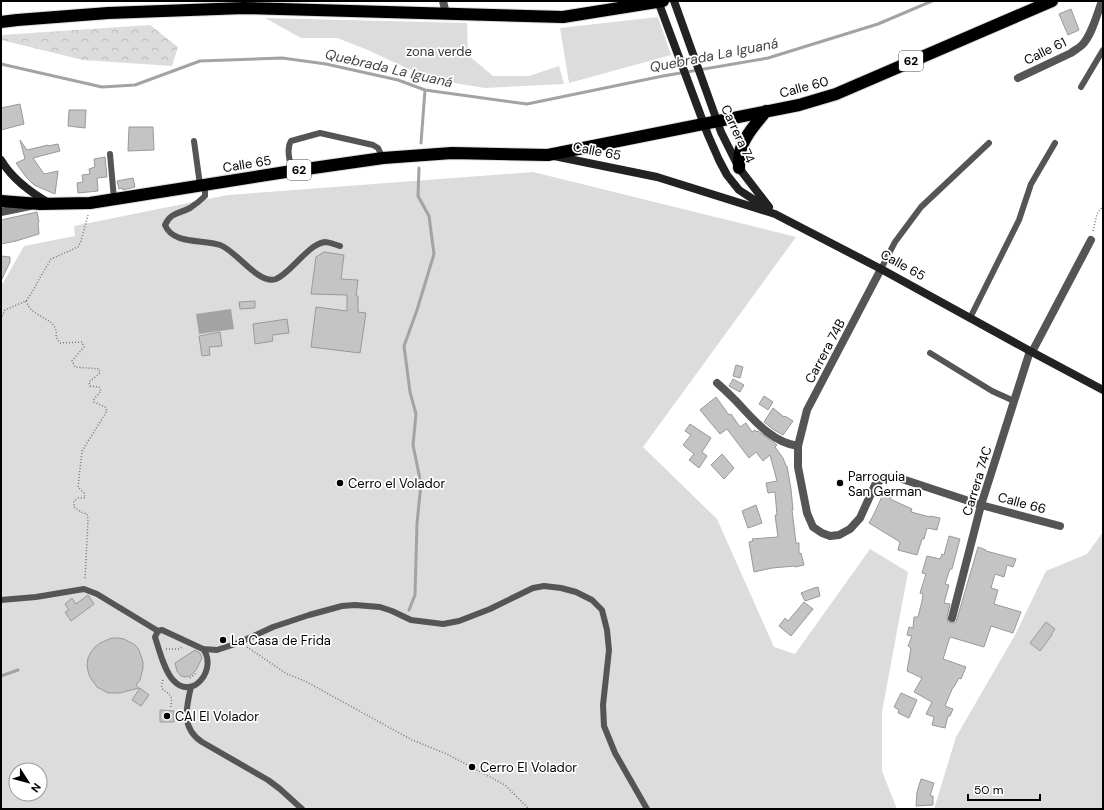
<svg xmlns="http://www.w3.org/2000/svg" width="1104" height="810" font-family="'DM Sans',sans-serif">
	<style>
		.forest { fill: url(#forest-crowns) }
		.green { fill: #dcdcdc; fill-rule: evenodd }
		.water { fill: #a3a3a3 }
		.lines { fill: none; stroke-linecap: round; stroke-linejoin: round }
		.stream { stroke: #a3a3a3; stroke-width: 3 }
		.building { fill: #c4c4c4; stroke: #999 }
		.highway-casing { stroke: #dbdbdb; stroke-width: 14 }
		.path { stroke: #777; stroke-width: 1.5; stroke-dasharray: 1 2; stroke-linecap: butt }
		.lane { stroke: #555; stroke-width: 6 }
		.street { stroke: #555; stroke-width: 8 }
		.secondary { stroke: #222; stroke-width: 8 }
		.highway { stroke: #000; stroke-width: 12 }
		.poi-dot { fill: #000; stroke: #fff; stroke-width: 1.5 }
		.labels { text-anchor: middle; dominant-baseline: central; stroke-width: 3.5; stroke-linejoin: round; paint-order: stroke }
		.shield { fill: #fff; stroke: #4c4c4c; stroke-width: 1 }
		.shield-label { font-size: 12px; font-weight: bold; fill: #000 }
		.park-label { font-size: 13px; fill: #333; stroke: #fff }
		.street-label { font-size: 13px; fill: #000; stroke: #fff }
		.poi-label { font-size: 13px; fill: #000; stroke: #fff; text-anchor: start }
		.water-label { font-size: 14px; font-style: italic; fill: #444; stroke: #fff }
	</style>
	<defs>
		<pattern id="forest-crowns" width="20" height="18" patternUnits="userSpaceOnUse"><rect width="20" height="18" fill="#dcdcdc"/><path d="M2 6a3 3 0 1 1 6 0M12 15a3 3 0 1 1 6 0" fill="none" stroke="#bbb"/></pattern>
	</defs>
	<rect width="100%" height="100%" fill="#fff"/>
	<path class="forest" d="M150,25L178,47L172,66L83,60L1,40V35Z"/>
	<path class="green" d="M658,17L671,55L569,83L560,28Z
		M265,18L467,23L468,55L493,76H529L559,66L564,84L485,88L436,80L404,67L368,50L337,38H301Z
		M533,172L796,237L643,447L717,519L774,647L795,654L870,549L908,572L882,712V771L897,809H1V283H3L24,246L75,236L74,226L228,195ZM16,770H40V794H16Z
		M1103,532V809H934L956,737L1015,635L1046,571L1087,554Z"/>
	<path class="water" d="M231,309L234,329L199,334L196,314Z"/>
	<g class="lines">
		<path class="stream" d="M1,64L102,87L135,85L200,61L282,58L326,64L398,80L425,90L527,104L663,76L768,58L878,24L932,1
			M421,143L425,90
			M409,610L415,595L417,523L421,484L413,445L416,414L410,392L404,346L417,310L434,254L429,216L418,196L419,168
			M1,676L18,670"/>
	</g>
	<path class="building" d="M1071,9L1079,30L1068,35L1059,14Z
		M20,104L24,124L1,130V108Z
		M69,110H86L85,128L68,126Z
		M129,127H153L154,150L128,151Z
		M20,140L27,150L48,145V146L58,144L60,151L33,158L44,174L58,171L55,194L34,185L26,177L16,163L25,159Z
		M105,157L107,177L97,178L98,191L78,193L77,183L83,182L82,175L90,174L89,169L95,167L94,159Z
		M133,178L135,187L123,190V188L119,189L117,181Z
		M37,212L39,222L38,223L39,234L16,241L1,244V220Z
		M324,252L344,255L341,279L358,280L356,296H358V312L366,313L360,353L311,347L316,307L347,311V295L311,294L316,257Z
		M1,256L10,257V262L1,281Z
		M255,301V308L240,309L239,302Z
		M287,319L289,333L272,335L273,341L255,344L253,324Z
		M220,332L222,346L209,347L210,355L202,356L199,336Z
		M736,365L743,367L740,378L733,376Z
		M733,379L744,385L740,392L729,386Z
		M764,396L773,402L768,410L759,404Z
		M716,397L729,415L731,414L740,427L746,423L752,432L755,430L757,432L758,431L777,445L775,447L783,458L786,466H787L791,489L793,510H792L796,543H799V554L801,553L804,565L795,567V566L772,568L754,572L749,542L753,541L752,539L778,537L775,515H777L775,492L768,493L766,483L777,481L770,455L763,461L756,452L749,458L727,429L720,434L700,410Z
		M773,408L784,417L785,416L793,421L783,435L774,430L764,422Z
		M690,424L711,438L702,452L707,456L699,468L689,460L694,454L683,445L691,435L685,431Z
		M722,454L734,468L724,479L711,465Z
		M884,492L892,496L890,499L912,509L911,512L930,517V516L940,518L937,530L927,528L924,539H922L917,555L898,550L900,542L869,523L874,514Z
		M756,505L762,523L748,528L742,511Z
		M949,536L960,539L952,569H950L945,584L949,585L944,603L950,604L947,617L948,622L953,623L956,622L957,619L978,547L986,550V551L1016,559L1013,567L1007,565L1004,577L995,574L991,588L998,590L994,604L1021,612L1013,633L991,626L984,647L950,637L943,659L966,667L961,679L959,678L954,687H953L945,706L953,709L950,716H948L945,728L932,725L934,717L926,714L932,702L914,692L922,678L907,671L911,648L908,646L912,636L907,635L909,627L913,628L914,617H918L922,601L923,594L920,593L926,574L922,573L927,556L940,559L942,554L944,555Z
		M818,587L820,596L805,601L801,593L814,588Z
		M88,595L94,604L71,621L65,612L69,610L65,604L72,598L76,604Z
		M804,602L813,609L791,636L779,626L785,618L788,621Z
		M1046,622L1055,629L1051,635H1052L1040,651L1030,643Z
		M112,638H118L124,639L135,645L139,650L143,662V668L140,680L136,685L139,688L120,693H108L97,687L90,677L88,671L87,665L88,658L91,652L95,647L100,643Z
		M195,650L200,653L202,658L196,670L190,676L185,677L181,676L177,671L175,663Z
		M140,688L149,695L141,706L132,700Z
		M901,693L917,700L909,718L898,713L899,710L894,707Z
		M160,710L174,711V722H160Z
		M921,779L934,783L930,796H933V805L916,806L917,792Z"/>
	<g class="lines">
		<g class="highway-casing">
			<path id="highway" d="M1,22L17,20L108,13L244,8L563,17L663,1
				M739,168C739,163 739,157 740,152C744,136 756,124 766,111
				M1,201L40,204L90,203L292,171L383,158L452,153L548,155L799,105L836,94L1052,1"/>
		</g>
		<path class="path" d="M1093,231L1097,214L1103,206
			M26,301C27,303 28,305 29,307C38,319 59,319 56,337L60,343L82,342L84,347L72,361L75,367L99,369L100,373L89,382L90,386L99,387L101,391L94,399V402L105,407L107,411L82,451L78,487L84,493L85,498H78L74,501V507L81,512L87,514L88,519L85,580
			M1,319L5,310L26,301L33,291L38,281L51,259L78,247L81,241L88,215
			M247,647L287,674L305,681L412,740L447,754L505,785L529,809
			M166,649H179L182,647
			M190,678L196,673
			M163,680C158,692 167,689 171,697C172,700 171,705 171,708"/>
		<path class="lane" d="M1081,87L1103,50
			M194,141L200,185
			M110,154L114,199
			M292,171C290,162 286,149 291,141L320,133L373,145L378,148L383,158
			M205,184V196C201,200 196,204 190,208C179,214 171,212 165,225C173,245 203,239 220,245C237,251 258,285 276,279C291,273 308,244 325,242C329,242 336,245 340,246
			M881,269L895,242L921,207L989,143
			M970,318L1019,220L1031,184L1055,143
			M930,353L992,391L1014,401
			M1,600L36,597L84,589L97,594L158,631
			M203,649C218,668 193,702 173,680C164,670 159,649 155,637L158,631L162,630L203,649L217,650L238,643L273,627L309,615L342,606L355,605L380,607L392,611L411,620L443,624L459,621L490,609L533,588L544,586L561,588L576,592L592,600L602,610L607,630L609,650L603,705L604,726L615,753L647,809
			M191,687C186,708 181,728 202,742L268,780L280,789L302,809"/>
		<path class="street" d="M443,1L446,14
			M1018,78L1071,53C1075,50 1079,48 1082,45C1092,35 1097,14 1102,1
			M1,212L30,206
			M881,269L807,410L798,446V467L807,513L813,527L822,533L830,536L839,535L850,529L860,518L875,485L883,478L896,477L981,505L1060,526
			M1032,352L1091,240
			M717,383C724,389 730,395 736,401C753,419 771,442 798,446
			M952,618L981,505L1030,351"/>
		<path class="secondary" d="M658,1L708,135L719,160L727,175L739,190L768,209
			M674,1L721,132L739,168L769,207
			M554,156L657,177L775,214L881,269L1030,351L1103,390
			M1,160C12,179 30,192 49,203"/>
		<use href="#highway" class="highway"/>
	</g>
	<g class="poi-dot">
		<circle cx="340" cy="483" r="4"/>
		<circle cx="840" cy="483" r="4"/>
		<circle cx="223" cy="640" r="4"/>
		<circle cx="167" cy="716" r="4"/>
		<circle cx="472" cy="767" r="4"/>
	</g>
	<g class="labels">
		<g class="shield">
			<rect x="899" y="51" width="24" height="20" rx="3"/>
			<rect x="287" y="160" width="24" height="20" rx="3"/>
		</g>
		<g class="shield-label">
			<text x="911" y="61">62</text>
			<text x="299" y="170">62</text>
		</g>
		<g class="park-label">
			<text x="439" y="51">zona verde</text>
		</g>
		<g class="street-label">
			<text transform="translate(1045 51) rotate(-26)">Calle 61</text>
			<text transform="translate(804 87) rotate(-15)">Calle 60</text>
			<text transform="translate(738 134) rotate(65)">Carrera 74</text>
			<text transform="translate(597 151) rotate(11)">Calle 65</text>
			<text transform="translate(247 164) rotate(-9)">Calle 65</text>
			<text transform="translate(903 265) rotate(29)">Calle 65</text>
			<text transform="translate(825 351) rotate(-62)">Carrera 74B</text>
			<text transform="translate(977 481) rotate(-73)">Carrera 74C</text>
			<text transform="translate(1022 503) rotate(15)">Calle 66</text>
		</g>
		<g class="poi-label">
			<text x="848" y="476">Parroquia<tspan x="848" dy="15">San German</tspan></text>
			<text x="348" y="483">Cerro el Volador</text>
			<text x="231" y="640">La Casa de Frida</text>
			<text x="175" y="716">CAI El Volador</text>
			<text x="480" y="767">Cerro El Volador</text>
		</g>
		<g class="water-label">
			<text transform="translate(714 55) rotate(-11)">Quebrada La Iguaná</text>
			<text transform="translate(389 68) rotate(13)">Quebrada La Iguaná</text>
		</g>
	</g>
	<rect width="1104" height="810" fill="none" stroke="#000000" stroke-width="4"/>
	<g transform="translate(28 782) rotate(126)"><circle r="19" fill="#ffffff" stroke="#999999"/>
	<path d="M0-3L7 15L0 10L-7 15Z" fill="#000000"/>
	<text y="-6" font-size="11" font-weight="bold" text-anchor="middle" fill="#000000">N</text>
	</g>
	<path d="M968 794v6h72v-6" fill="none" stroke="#000000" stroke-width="2"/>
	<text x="974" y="794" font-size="12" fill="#000000" stroke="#ffffff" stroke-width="3" paint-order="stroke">50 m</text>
</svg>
